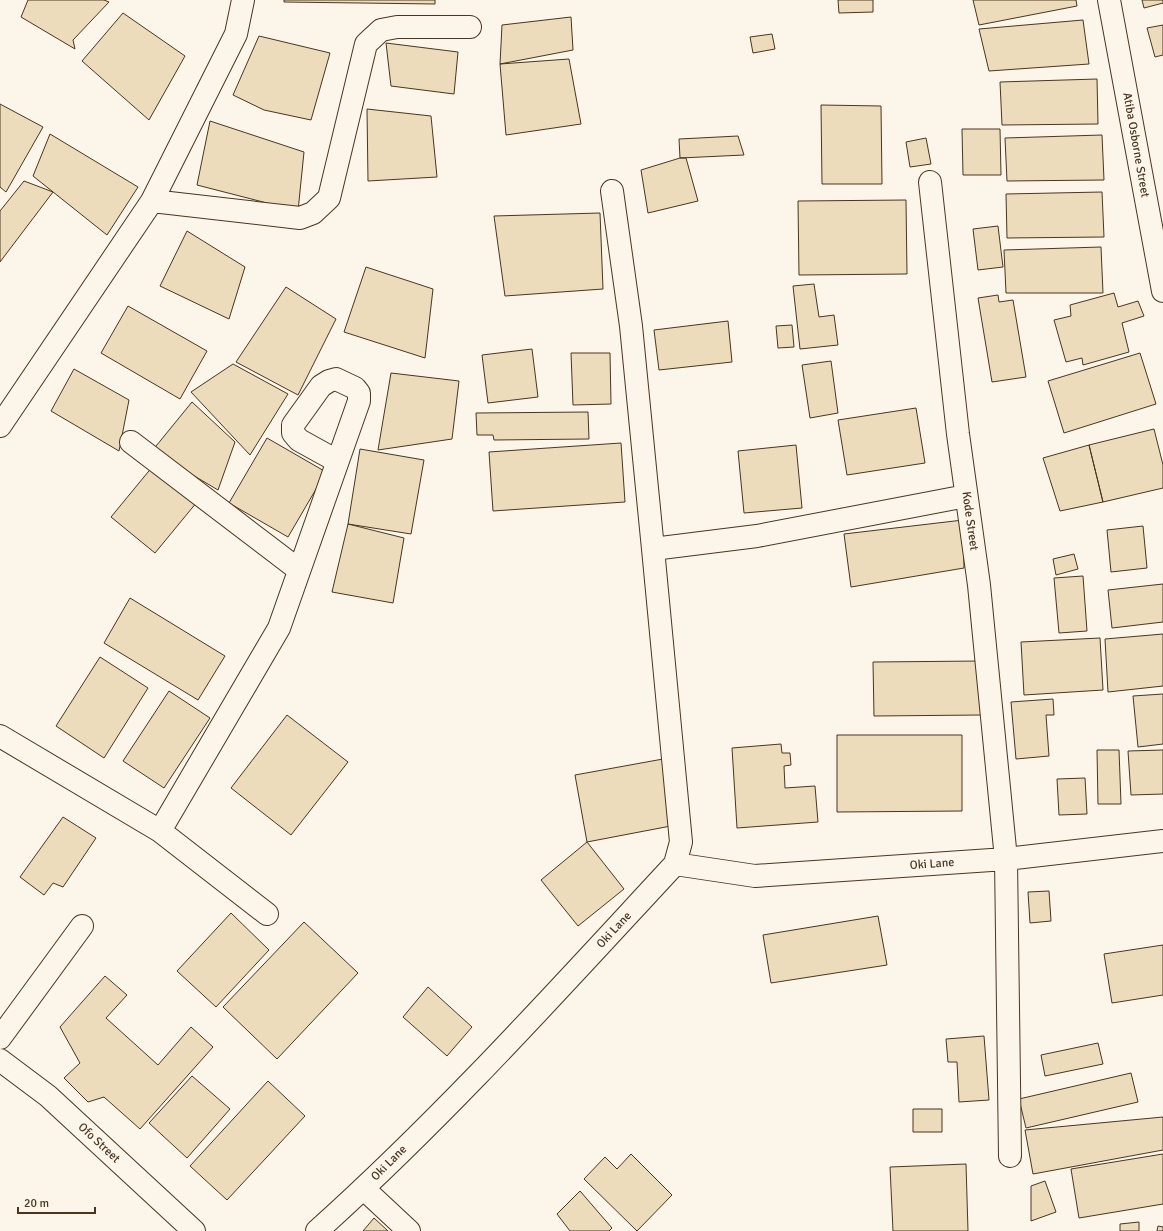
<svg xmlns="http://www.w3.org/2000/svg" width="1163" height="1231" font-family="Signika,sans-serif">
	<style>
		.building { fill: #ecdcbc; stroke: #4a3520 }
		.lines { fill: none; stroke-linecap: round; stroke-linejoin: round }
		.minor-casing { stroke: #4a3520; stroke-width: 24 }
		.minor { stroke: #fbf6e9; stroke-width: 22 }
		.labels { text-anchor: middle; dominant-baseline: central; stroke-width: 3; stroke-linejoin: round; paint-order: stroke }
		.street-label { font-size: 12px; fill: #4a3520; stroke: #fbf6e9 }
	</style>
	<rect width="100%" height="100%" fill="#fbf6e9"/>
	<path class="building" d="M28,0H104L109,2L73,40L75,49L21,17Z
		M284,0H435V4L284,2Z
		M838,0H873V12L839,13Z
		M973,0H1076L1077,6L979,25Z
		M1142,0H1163V3L1144,8Z
		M123,13L185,56L149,120L82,61Z
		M571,17L573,50L500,64L502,25Z
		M1083,20L1089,64L989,71L979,29Z
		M1163,25V55L1155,57L1147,28Z
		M772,34L775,49L753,53L750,37Z
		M259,36L330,53L311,120L264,110L233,95Z
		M386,43L458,52L454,94L391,86Z
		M569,59L581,124L506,135L500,64Z
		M1097,79L1098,124L1002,125L1000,82Z
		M0,104L43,127L6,192L0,187Z
		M821,105L881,106L882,184H822Z
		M367,109L431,116L437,177L368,181Z
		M210,121L304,152L298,211L197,185Z
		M962,129H1000L1001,175H963Z
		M50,134L138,187L107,235L33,176Z
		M1102,135L1104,180L1007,181L1005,138Z
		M738,136L744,155L680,158L679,139Z
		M926,138L931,164L910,167L906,142Z
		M680,158H686L698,201L648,213L641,170Z
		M24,181L53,192L0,262V211Z
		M1102,192L1104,237L1007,238L1006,194Z
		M906,200L907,274L799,275L798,201Z
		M600,213L603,289L505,296L494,216Z
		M998,226L1003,267L978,270L973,229Z
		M187,231L245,267L229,319L160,286Z
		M1101,247L1103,293H1006L1004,250Z
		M366,267L433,289L425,358L344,332Z
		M814,284L819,317L834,315L838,345L800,349L793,286Z
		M286,287L336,319L298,395L236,362Z
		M1114,293L1118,307L1138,301L1144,316L1122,323L1129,352L1083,365L1082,358L1066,362L1054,320L1071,316L1070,305Z
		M998,295L999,302L1013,300L1026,377L992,382L978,298Z
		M128,306L207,351L180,399L101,353Z
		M728,321L732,362L659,370L654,330Z
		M792,325L794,347L778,348L776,326Z
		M532,349L538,397L488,403L482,355Z
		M571,353H610L611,404L573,405Z
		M1140,353L1156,404L1064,433L1048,381Z
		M831,361L838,413L810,418L802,365Z
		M233,364L288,394L250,455L191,392Z
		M74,369L129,400L119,451L51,411Z
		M391,373L459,381L452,439L378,450Z
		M192,402L235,442L218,490L152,451Z
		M916,408L925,463L847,475L838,420Z
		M588,412L589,439L494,440L493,435H477L476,413Z
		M1154,429L1163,465V488L1103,502L1089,445Z
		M267,438L326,472L288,537L229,503Z
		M621,443L625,502L493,511L489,452Z
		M796,445L802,508L744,513L738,451Z
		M1089,445L1103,502L1060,511L1043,458Z
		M360,449L424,460L411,534L348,524Z
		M153,466L197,502L155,553L111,517Z
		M963,520L964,568L851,587L844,534Z
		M348,524L404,538L393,603L332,592Z
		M1143,526L1147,568L1111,572L1107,530Z
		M1074,554L1078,569L1056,575L1053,559Z
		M1083,576L1087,631L1059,633L1054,578Z
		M1163,584V622L1112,628L1108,590Z
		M130,598L225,656L198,700L104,643Z
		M1163,634V686L1108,692L1105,639Z
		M1100,638L1103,690L1024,695L1021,642Z
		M100,657L148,688L104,758L56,726Z
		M980,661L981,715L874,716L873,662Z
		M169,691L210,718L164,788L123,761Z
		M1163,694V744L1138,747L1133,696Z
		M1053,699L1054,715H1046L1049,756L1016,759L1011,702Z
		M287,715L348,762L291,835L231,788Z
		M837,735H962V811L837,812Z
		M781,744L782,753H790L791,765L784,766L785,788L815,786L818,822L737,828L732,748Z
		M1097,750H1119L1121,804H1098Z
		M1163,750V794L1131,795L1128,751Z
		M663,759L676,825L587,842L575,775Z
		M1085,778L1087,814L1059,815L1057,779Z
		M63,817L96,838L63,887L53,883L44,895L20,877Z
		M587,842L624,889L578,926L541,880Z
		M1049,891L1051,921L1030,923L1028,892Z
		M231,913L269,950L216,1007L177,971Z
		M878,916L887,965L771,983L763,935Z
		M304,922L358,973L277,1059L223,1007Z
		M1163,945V995L1112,1003L1104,954Z
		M105,976L127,995L106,1018L158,1065L191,1027L213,1047L140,1129L104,1097L88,1102L64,1078L80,1063L60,1027Z
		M428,987L472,1027L447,1056L403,1017Z
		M984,1036L989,1100L959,1102L957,1062H948L946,1039Z
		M1098,1043L1103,1064L1045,1076L1041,1055Z
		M1131,1073L1138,1102L1026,1128L1019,1099Z
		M192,1076L230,1109L187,1158L149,1123Z
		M268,1081L305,1116L227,1200L190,1166Z
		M913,1109H942V1132H913Z
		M1163,1117V1150L1033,1174L1025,1130Z
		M631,1154L672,1195L637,1231L584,1179L605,1157L617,1169Z
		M1163,1154V1204L1079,1218L1071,1169Z
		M966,1164L968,1231H893L890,1167Z
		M1045,1181L1056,1212L1031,1221V1186Z
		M580,1191L612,1228L609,1231H570L557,1214Z
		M374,1218L388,1231H363Z
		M1139,1222V1231H1120V1224Z
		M1158,1226L1163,1227V1231H1157Z"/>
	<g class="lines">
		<g class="minor-casing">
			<path id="minor" d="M1109,0L1163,291
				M930,182L958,434L979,585L1006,859L1010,1156
				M612,191L631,326L653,549
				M152,201L300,218L313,213L329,198L366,44L381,30L397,27H470
				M0,426L152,201L236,34L243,0
				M131,442L299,570
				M0,736L160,831L267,914
				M160,831L279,628L359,401V393L355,388L336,379L329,381L321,386L293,425V433L299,440L337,461
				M675,864L755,876L1006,859L1163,841
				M0,1038L82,926
				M0,1060L48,1096L194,1231
				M364,1189L409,1231
				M317,1231C444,1117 559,989 675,864L681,842L653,549L757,536L966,496"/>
		</g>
		<use href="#minor" class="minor"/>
	</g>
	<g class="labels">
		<g class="street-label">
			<text transform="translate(1136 145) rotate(80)">Atiba Osborne Street</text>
			<text transform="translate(970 521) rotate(82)">Kode Street</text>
			<text transform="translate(932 864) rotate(-4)">Oki Lane</text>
			<text transform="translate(614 930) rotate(-47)">Oki Lane</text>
			<text transform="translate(99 1143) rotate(43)">Ofo Street</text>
			<text transform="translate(389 1163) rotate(-45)">Oki Lane</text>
		</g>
	</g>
	<path d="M18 1207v6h77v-6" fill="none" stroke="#4a3520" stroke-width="2"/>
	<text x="24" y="1207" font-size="12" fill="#4a3520" stroke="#fbf6e9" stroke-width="3" paint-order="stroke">20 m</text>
</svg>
